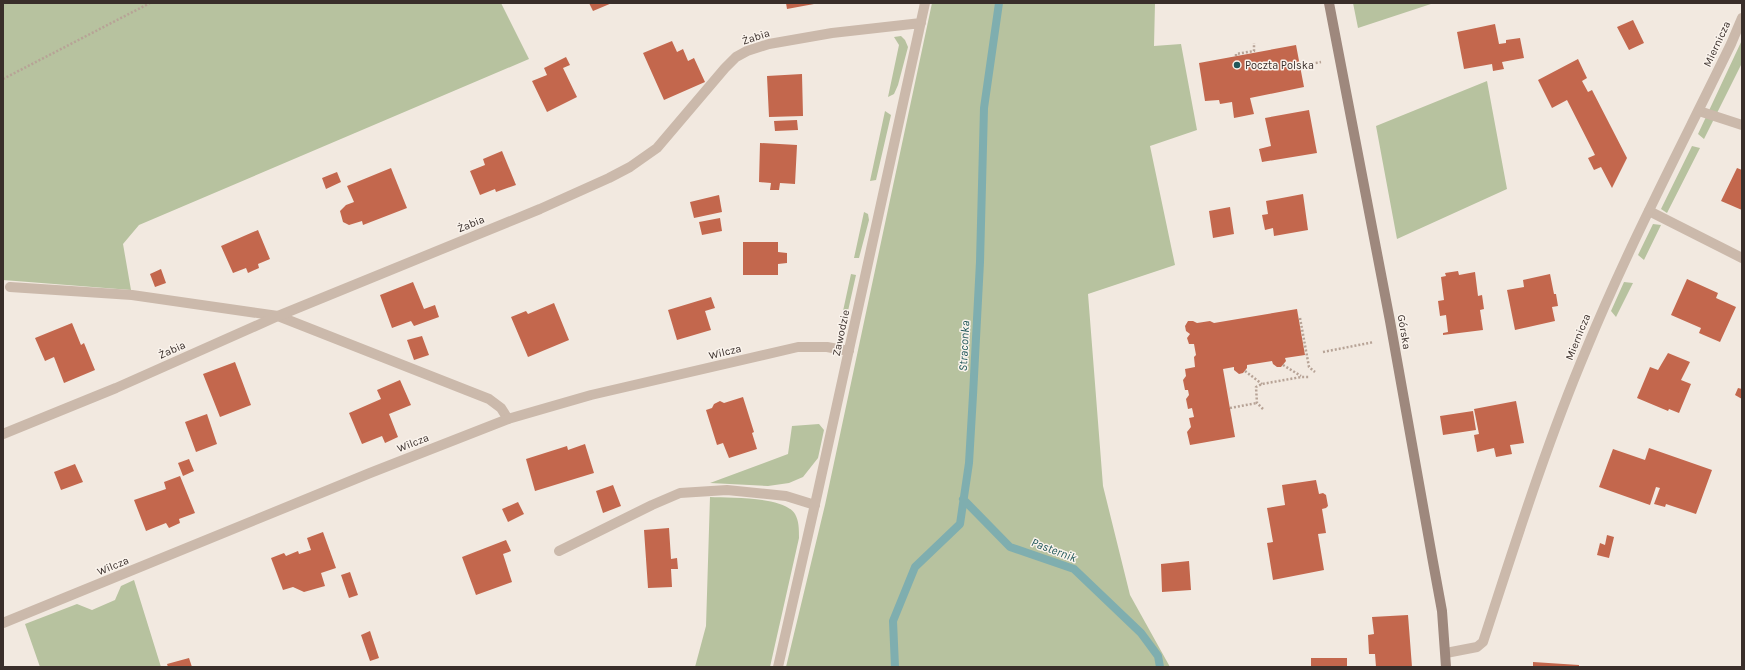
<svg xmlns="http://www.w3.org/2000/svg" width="1745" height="670" font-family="Karla,sans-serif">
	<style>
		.green { fill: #b7c29f }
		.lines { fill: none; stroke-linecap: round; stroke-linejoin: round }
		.stream { stroke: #7faeaf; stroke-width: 8 }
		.building { fill: #c3674d }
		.path { stroke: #b7a396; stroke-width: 2.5; stroke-dasharray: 2 2; stroke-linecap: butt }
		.lane { stroke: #cbb9ab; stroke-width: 10 }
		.street { stroke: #cbb9ab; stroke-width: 10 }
		.secondary { stroke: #9e887d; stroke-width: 10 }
		.poi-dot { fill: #20575a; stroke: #faf3ec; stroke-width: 1.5 }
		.labels { text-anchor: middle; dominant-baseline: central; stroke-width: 3; stroke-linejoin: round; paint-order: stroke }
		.street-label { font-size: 11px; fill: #392e2a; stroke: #faf3ec }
		.poi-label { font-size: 11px; fill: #392e2a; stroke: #faf3ec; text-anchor: start }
		.water-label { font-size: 12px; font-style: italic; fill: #20575a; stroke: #faf3ec }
	</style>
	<rect width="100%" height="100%" fill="#f2e9e0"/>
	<path class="green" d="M3,3H501L529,59L139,225L123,244L131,290L3,280Z
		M932,3H1155L1154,46L1181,44L1197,130L1150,146L1175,265L1088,294L1103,486L1130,595L1170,667H786L825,505Z
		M1353,3H1434L1358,28Z
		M901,36L905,40L908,47L898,85L894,94L888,97L899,45L894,37Z
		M1742,40V63L1704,139L1698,134Z
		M1487,81L1507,189L1397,239L1376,126Z
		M885,111L891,115L876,180L870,181Z
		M1692,146L1700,148L1667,213L1661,209Z
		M864,212L868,214L869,220L859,258H854Z
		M1653,224L1661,225L1644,260L1638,255Z
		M851,274L856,275L848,311H843Z
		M1624,282L1633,283L1616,317L1611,311Z
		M819,424L824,430L818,458L803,477L789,483L768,486L710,483L788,454L792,426Z
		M710,497C730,498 784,496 795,514C799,521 799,529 799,538L770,667H695L706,626Z
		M134,580L161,667H40L25,624L77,604L92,610L115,600L121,586Z"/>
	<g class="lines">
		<path class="stream" d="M963,499L1010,547L1074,569L1141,633L1158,656L1160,667
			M895,667L893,621L915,567L960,524L969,463L973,395L980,262L984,108L999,3"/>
	</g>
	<path class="building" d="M589,3H612L593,11Z
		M786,3H814V4L787,9Z
		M1633,20L1644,43L1629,50L1617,27Z
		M1495,24L1499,44L1506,43V40L1520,38L1524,58L1502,62L1504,69L1493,71L1492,64L1464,69L1457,32Z
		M672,41L677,52L683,49L688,61L694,58L705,82L664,100L643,53Z
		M1296,45L1304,87L1250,98L1254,114L1234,118L1232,102L1220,104L1219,100L1205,101L1199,63Z
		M566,57L570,65L563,68L577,97L547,112L532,81L547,75L544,68Z
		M1578,59L1587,78L1582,81L1588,92L1592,90L1627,158L1612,188L1601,167L1594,170L1588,158L1595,155L1567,100L1552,108L1538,80Z
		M802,74L803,116L769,117L767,76Z
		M1309,110L1317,153L1262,162L1259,149L1271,146L1265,118Z
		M797,120L798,130L775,131L774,121Z
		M760,143L797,145L795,184L780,183L779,190H770L771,183L759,182Z
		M502,151L516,185L496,192L495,189L480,195L470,171L485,165L483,159Z
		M391,168L407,208L363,225L362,221L349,225L343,222L340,211L346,205L354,202L347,186Z
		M1737,168L1742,170V210L1721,201Z
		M337,172L341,182L326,189L322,178Z
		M1303,194L1308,230L1274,236L1273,228L1265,230L1262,215L1268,214L1266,201Z
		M719,195L722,212L694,218L690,202Z
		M1230,207L1234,234L1213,238L1209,211Z
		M720,218L722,231L702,235L699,222Z
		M258,230L270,259L258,264L259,268L248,273L246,268L233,273L221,246Z
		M743,242H778V252L787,253V263L778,264V275H743Z
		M161,269L166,283L155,287L150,274Z
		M1458,271L1459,275L1475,272L1478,296L1482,295L1484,309L1480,310L1483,330L1443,335V333L1448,332L1446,315L1440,316L1438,301L1444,300L1441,277L1446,276L1445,273Z
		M1550,274L1554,294H1556L1558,306L1552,307L1555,321L1515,330L1507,290L1524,287L1523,280Z
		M1687,279L1718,293L1716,298L1736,307L1720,342L1699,333L1701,328L1671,315Z
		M413,282L424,309L435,305L439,317L414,326L411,321L392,328L380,295Z
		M711,297L715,308L705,311L711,330L677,340L668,310Z
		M554,303L569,340L528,357L511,317L526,311L528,314Z
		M1297,309L1305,355L1285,358L1286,361L1281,367H1277L1273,364L1272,361L1247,365V368L1243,373L1239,374L1234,370V367L1223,369L1235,437L1190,445L1187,432L1191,427L1189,418L1194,417L1192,408L1188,409L1186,399L1189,395L1188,390H1185L1183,380L1186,376L1185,369L1195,367L1194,357L1196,355L1194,344H1189L1187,338L1190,334L1186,331L1185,326L1188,321H1193L1197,323L1210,321L1214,323Z
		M72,323L81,345L84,343L95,370L64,383L54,357L45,361L35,338Z
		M422,336L429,355L414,360L407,340Z
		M1668,353L1690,362L1681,380L1691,384L1679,413L1669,409L1668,411L1637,398L1650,367L1658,370Z
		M235,362L251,405L220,417L203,374Z
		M400,380L411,405L389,414L398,437L385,443L382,436L362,444L349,413L381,399L377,390Z
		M1738,388L1742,389V399L1735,395Z
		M743,397L754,432L752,433L757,449L729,458L723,443L717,445L706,410L712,408L714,404L720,401L724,403Z
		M1516,401L1524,443L1510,445L1512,454L1496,457L1494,448L1477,452L1474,435L1479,434L1474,409Z
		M1473,411L1476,430L1443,435L1440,416Z
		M207,414L217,444L196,452L185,422Z
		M585,444L594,473L535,491L526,459L567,446L568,450Z
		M1649,448L1712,470L1696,514L1666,504L1665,507L1654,504L1660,488L1656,487L1650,505L1599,487L1613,449L1645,460Z
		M189,459L194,471L183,476L178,463Z
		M75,464L83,482L61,490L54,472Z
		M180,476L195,513L179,519L180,523L169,528L166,523L146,531L134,500L166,489L164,482Z
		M1316,480L1319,494L1323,493L1326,495L1328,506L1326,508L1322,509L1326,533L1318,534L1324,570L1273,580L1267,543L1273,542L1267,508L1285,505L1282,485Z
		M613,485L621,506L603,513L596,491Z
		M518,502L524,514L508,522L502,509Z
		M669,528L671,559L677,558L678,569H671L672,587L648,588L644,530Z
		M323,532L336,568L321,573L325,586L304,592L293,587L283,590L271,558L284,553L286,556L298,551L299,554L311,550L307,538Z
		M1607,535L1614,537L1609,558L1597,555L1600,543L1605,545Z
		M506,540L511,551L503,554L512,582L476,595L462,557Z
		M1189,561L1191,590L1162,592L1161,564Z
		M350,572L358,595L349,598L341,575Z
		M1408,615L1412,667H1376L1375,654H1369L1368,635L1374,634L1372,617Z
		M370,631L379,658L370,661L361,635Z
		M189,658L192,667H168L167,664Z
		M1311,658H1347V667H1311Z
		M1533,662L1579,665V667H1533Z"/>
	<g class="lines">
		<path class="path" d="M1236,56V54L1254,51V43
			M1300,66L1321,62
			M3,79L150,3
			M1300,318L1309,367L1315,372
			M1323,352L1374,342
			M1283,365L1301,376
			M1245,371L1262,384
			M1230,408L1257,403
			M1263,409L1257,403L1256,387L1262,384L1301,377H1310"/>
		<path class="lane" d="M1699,111L1742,125
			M1649,211L1742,258
			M10,287L132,295L278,316L489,399L501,408L508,419
			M559,551L652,505L680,493L727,490L786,496L815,505"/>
		<path class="street" d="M3,434L116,388L278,316L540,209L609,178L630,167L657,148L725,68L736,57L747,51L769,44L832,33L921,23
			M3,623L370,473L508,419L591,395L798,347H827L849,351
			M1446,653L1477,647L1483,642C1515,544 1546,445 1586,350C1629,245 1682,145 1731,44L1742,18
			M778,667L818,491L925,3"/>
		<path class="secondary" d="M1329,3L1390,321L1433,562L1442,611L1446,667"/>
	</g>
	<circle class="poi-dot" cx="1237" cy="65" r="4"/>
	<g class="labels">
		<g class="street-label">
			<text transform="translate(756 37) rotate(-18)">Żabia</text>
			<text transform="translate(1717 44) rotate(-65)">Miernicza</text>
			<text transform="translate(471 224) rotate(-22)">Żabia</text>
			<text transform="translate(1404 332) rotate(80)">Górska</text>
			<text transform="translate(841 333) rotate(-78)">Zawodzie</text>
			<text transform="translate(1578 337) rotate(-68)">Miernicza</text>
			<text transform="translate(172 350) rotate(-24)">Żabia</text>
			<text transform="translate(725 352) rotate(-13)">Wilcza</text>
			<text transform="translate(413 443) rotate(-21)">Wilcza</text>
			<text transform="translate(113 566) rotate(-22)">Wilcza</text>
		</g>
		<g class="poi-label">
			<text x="1245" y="65">Poczta Polska</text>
		</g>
		<g class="water-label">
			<text transform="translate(964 346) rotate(-87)">Straconka</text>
			<text transform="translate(1054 550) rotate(21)">Pasternik</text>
		</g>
	</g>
	<rect width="1745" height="670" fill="none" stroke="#392e2a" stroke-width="8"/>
</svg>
